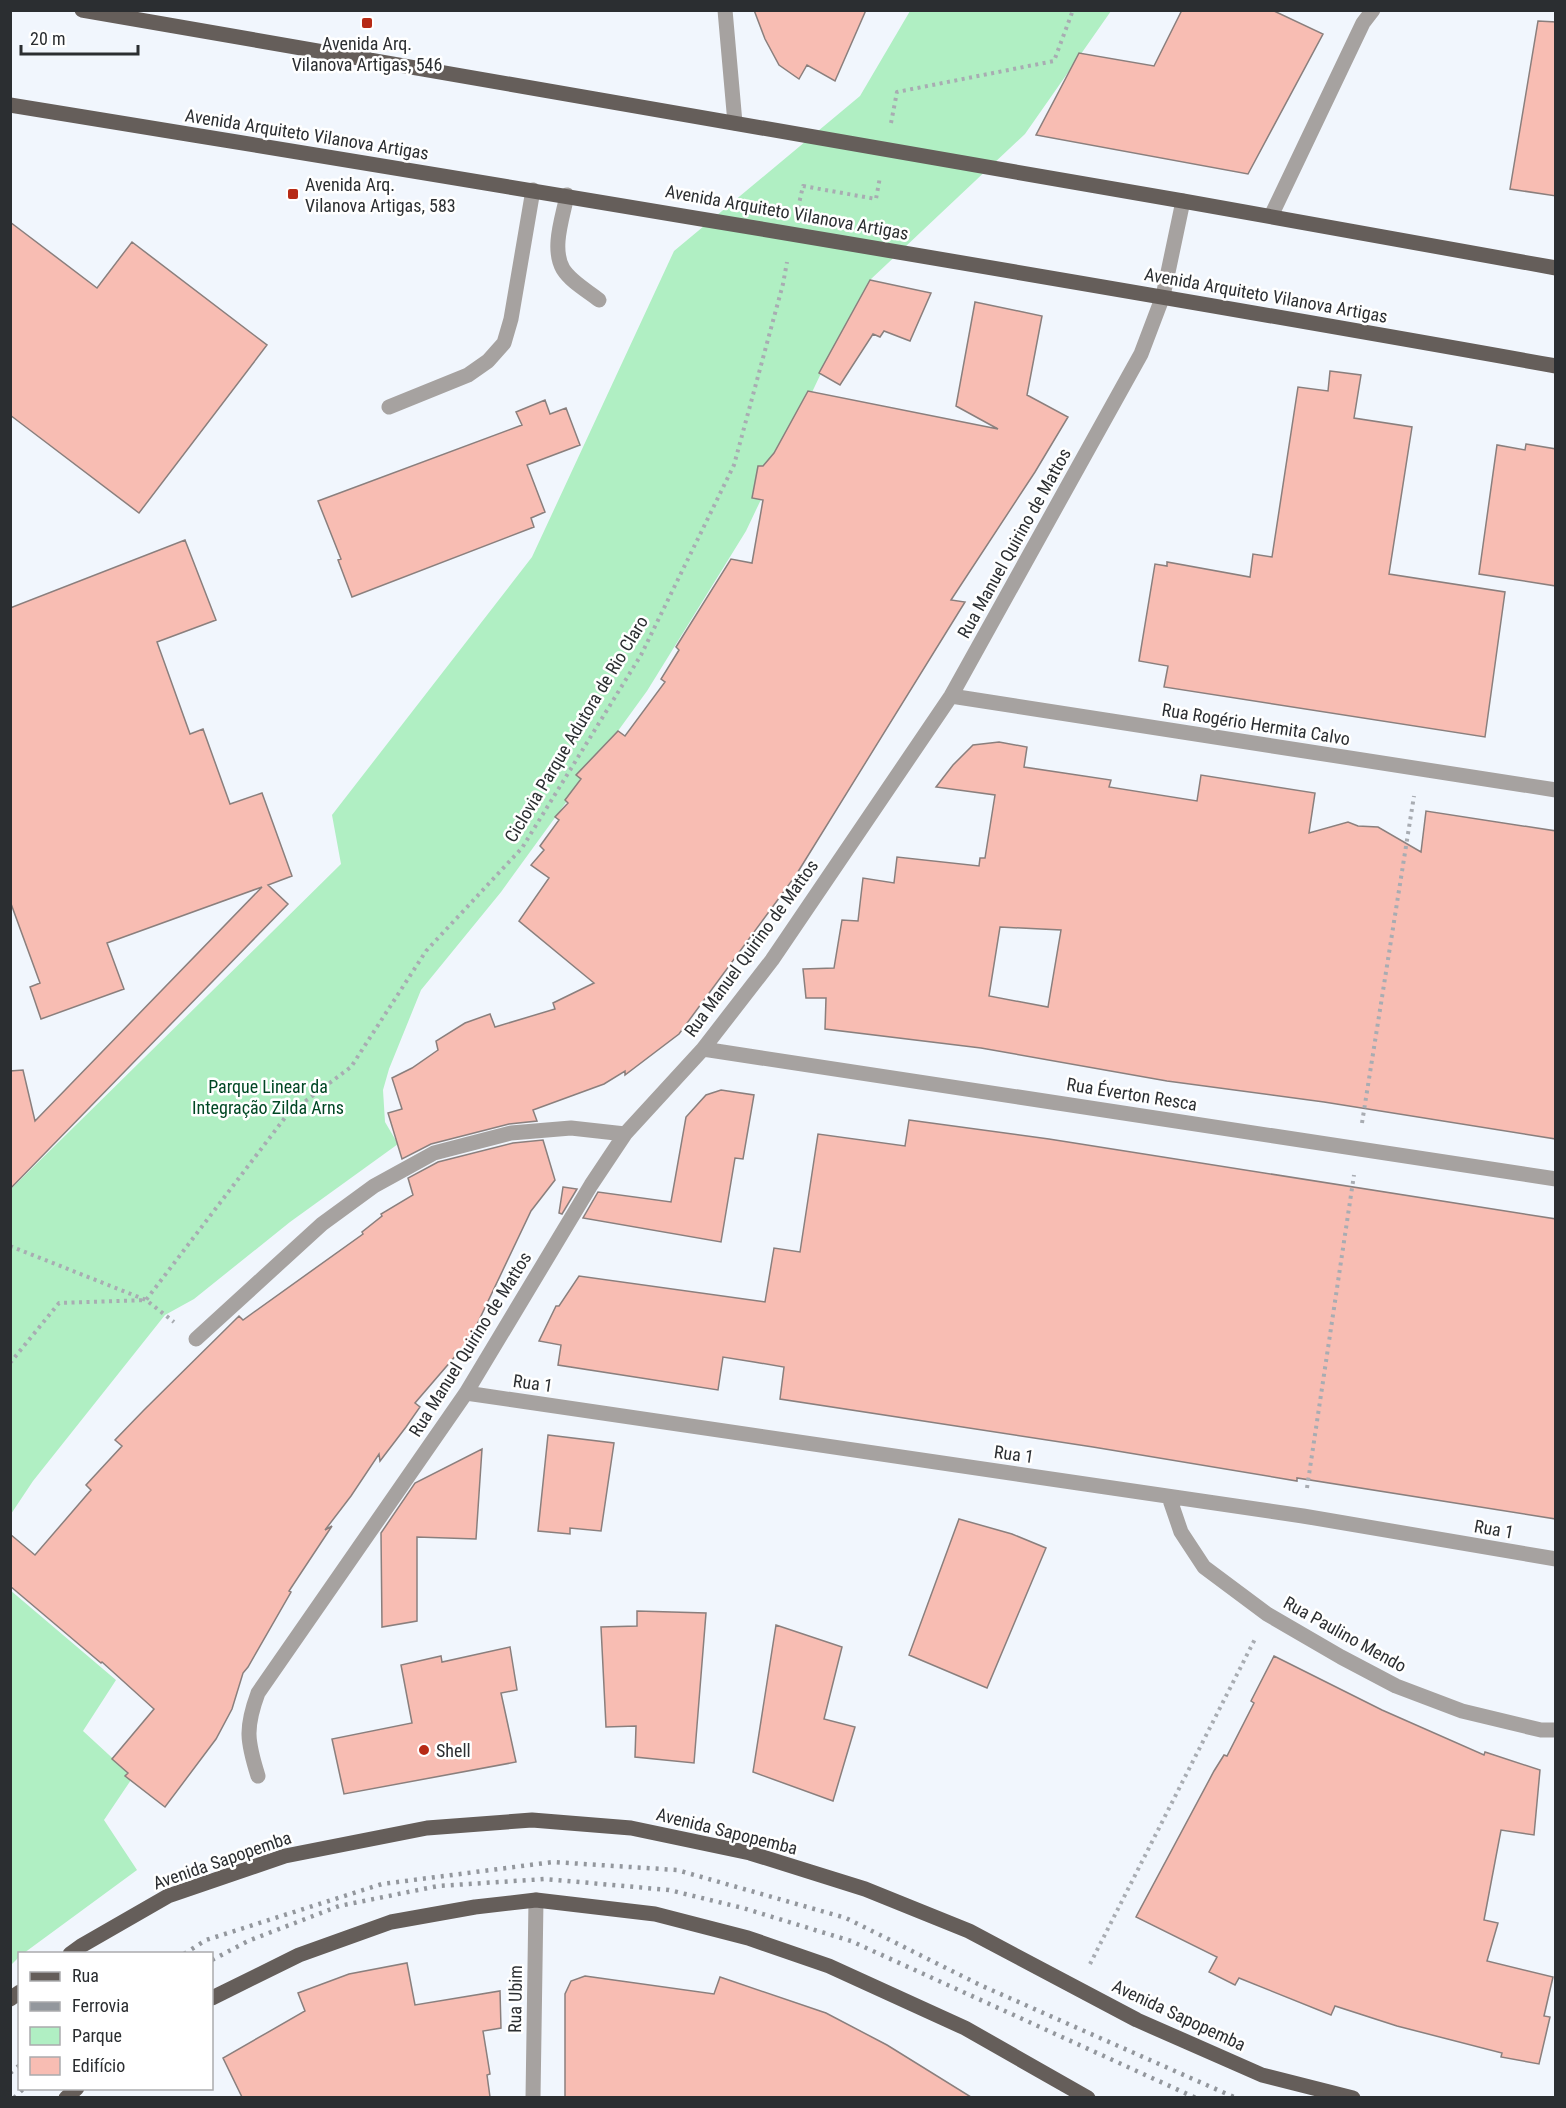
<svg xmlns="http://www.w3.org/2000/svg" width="1566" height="2108" font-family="'Roboto Condensed',sans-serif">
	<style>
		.green { fill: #b0efc3 }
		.building { fill: #f8bdb3; stroke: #8a7f7d; stroke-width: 1.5; fill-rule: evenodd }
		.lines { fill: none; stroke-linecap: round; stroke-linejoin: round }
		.path { stroke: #a8acb2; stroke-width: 4; stroke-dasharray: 3 4.5; stroke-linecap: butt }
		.minor { stroke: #a6a2a0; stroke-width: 15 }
		.major { stroke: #655e5a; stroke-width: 15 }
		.rail { stroke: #93979d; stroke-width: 4.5; stroke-dasharray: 3 6; stroke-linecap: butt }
		.poi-dot { fill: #b72a15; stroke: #fff; stroke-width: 2 }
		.labels { text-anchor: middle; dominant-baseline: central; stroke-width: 5; stroke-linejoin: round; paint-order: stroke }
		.poi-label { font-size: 18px; fill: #2b2e31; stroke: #fff; text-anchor: start }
		.street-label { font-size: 18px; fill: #2b2e31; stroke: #fff }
		.park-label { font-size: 18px; fill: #004724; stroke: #fff }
	</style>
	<rect width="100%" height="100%" fill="#f1f6fd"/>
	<path class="green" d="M910,11H1111L1025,134L870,280L824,367L746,531L647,691L501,892L421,990L389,1069L383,1090L385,1122L398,1144L290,1222L194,1299L165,1315L33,1481L11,1514V1189L341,864L332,815L532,557L674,251L860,96Z
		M10,1590L116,1680L83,1731L133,1777L104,1820L137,1870L24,1953L20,1954L19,1957L11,1965Z"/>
	<path class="building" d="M754,10H866L835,81L807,65L799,79L779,65L765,39Z
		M1182,10H1272L1323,34L1248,174L1036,135L1079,53L1154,66Z
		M1538,21L1556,22V196L1510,189Z
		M10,222L97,288L132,242L267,345L139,513L10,415Z
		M870,280L931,293L910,341L884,331L880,337L873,334L840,385L819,373Z
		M975,302L1042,316L1027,395L1068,417L1035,472L951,600L965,602L796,875L679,1034L625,1075V1071L604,1084L533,1110L537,1121L509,1124L431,1144L402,1159L388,1113L402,1109L392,1078L412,1068L438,1050L436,1041L465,1023L490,1014L495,1027L555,1009L553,1003L594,983L519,921L549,878L531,865L544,850L540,846L559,820L555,817L568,803L565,800L581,779L576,775L618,731L625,736L665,682L661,679L679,650L676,647L731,559L752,563L763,500L752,498L758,466H763L774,453L808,391L998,429L956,406Z
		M1330,371L1361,375L1354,418L1412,427L1389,574L1505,592L1485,737L1164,687L1168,666L1139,661L1155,564L1167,566V562L1250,577L1253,554L1272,557L1298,387L1328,391Z
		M545,400L550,414L566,408L580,445L527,465L545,512L531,518L534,527L352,597L338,560L341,559L318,501L522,425L516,412Z
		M1526,444L1556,449V586L1479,574L1497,445L1525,450Z
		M185,540L216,620L157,642L190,734L203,729L230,804L262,793L292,876L268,885L288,904L10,1189V1071L23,1070L35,1121L262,887L107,943L124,989L41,1019L30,987L40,983L10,901V608Z
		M999,742L1027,747L1024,767L1111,780L1109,787L1197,801L1201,775L1315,793L1309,833L1348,822L1358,826L1378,827L1421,852L1426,811L1556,831V1139L1324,1102L1167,1081L981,1048L825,1029L826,998H806L803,969L834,968L842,920L858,921L863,878L894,883L897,857L979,866L980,858H985L995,795L936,787L953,765L973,745ZM1000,927L1061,930L1048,1007L989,996Z
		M721,1090L754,1095L743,1159L735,1158L721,1242L583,1218L598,1192L671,1202L686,1117L706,1095Z
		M909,1120L1049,1139L1556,1219V1519L1297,1478V1481L1093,1447L780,1399L784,1367L754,1362L723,1357L718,1390L558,1365L561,1345L539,1341L556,1306H559L579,1276L765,1302L774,1248L800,1252L818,1134L905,1146Z
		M543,1140L555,1180L531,1211L470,1339L415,1403L420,1407L406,1427L380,1461L379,1454L351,1496L325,1530L332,1526L289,1591L291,1592L248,1667L243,1673L232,1709L216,1739L165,1807L125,1776L128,1773L112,1759L154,1709L102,1662L101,1663L10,1586V1534L35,1555L91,1490L86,1485L122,1446L115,1440L144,1410L239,1316L243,1320L363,1234L362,1232L382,1216L381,1214L413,1195L408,1178L438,1162L513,1143Z
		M563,1187L577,1189L562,1214L559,1213Z
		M548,1435L614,1443L601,1531L570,1528V1534L538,1531Z
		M482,1449L476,1539L417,1537V1621L382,1627L381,1533L415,1483Z
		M959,1519L1012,1534L1046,1548L987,1688L909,1655Z
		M637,1611L706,1613L694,1763L635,1757L636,1726L606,1727L601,1627L637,1626Z
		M776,1625L842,1647L824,1719L855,1727L833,1801L753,1772Z
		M510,1647L517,1690L501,1693L516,1762L344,1794L332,1739L412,1723L401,1665L441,1656L442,1662Z
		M1274,1656L1382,1710L1484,1755L1485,1752L1540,1770L1534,1835L1501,1830L1484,1920L1498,1923L1487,1961L1553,1977L1544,2016L1550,2017L1539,2064L1501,2057L1502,2053L1397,2026L1335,2006L1331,2015L1239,1978L1235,1985L1209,1972L1217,1957L1136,1917L1214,1771L1224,1755L1227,1756L1254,1703L1251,1701Z
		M407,1963L415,2005L500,1991L501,2028L483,2031L490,2074L487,2075L490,2097H242L223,2058L305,2011L298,1993L349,1974Z
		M585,1976L714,1994L720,1977L826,2013L887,2045L971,2097H565V1994L571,1981Z"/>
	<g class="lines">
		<path class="path" d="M891,123L897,92L1054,61L1073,10
			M798,208L803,186L876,199L880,177
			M1362,1123L1414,796
			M10,1246L146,1300L174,1322
			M10,1363L59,1303L146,1300L287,1115L351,1067L426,951L522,848L641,655L734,465L783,284L787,262
			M1307,1488L1354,1175
			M1090,1964L1255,1639"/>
		<path class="minor" d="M725,10L735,123
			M567,195C563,217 551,248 563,269C571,282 588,291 599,300
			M1271,216L1363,23L1373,10
			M389,407L468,375L488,361L504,343L511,319L533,190
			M951,696L1556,790
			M703,1049L1556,1179
			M196,1339L322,1224L374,1186L434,1153L511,1133L571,1128L625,1134
			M466,1393L1303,1516L1556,1559
			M1169,1497L1181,1532L1204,1567L1267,1614L1341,1657L1396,1686L1462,1711L1541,1730H1556
			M258,1776C247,1741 245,1728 258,1693L466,1393L591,1185L625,1134L703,1049L772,960L951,696L1141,354L1163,296L1183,201
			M533,2098L536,1900"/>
		<path class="major" d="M82,10L1183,201L1556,268
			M10,105C526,189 1041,274 1556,366
			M70,1954L81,1946L168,1896L285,1856L427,1828L532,1820L631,1828L750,1853L865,1889L969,1931L1137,2020L1262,2075L1353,2098
			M212,1998L299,1955L391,1922L475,1907L536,1900L655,1914L748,1938L829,1966L965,2028L1088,2098
			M10,1999L20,1992
			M66,2098L77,2088"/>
		<path class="rail" d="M184,1954L206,1940L382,1884L553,1862L677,1870L846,1918L980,1985L1236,2098
			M212,1960L248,1941L339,1906L438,1886L545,1879L669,1890L743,1908L851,1941L1196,2098
			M10,2073L20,2065
			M14,2098L24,2088"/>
	</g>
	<g class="poi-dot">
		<rect x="361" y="17" width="12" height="12" rx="3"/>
		<rect x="287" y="188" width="12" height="12" rx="3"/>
		<circle cx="424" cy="1750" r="6"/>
	</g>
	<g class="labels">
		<g class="poi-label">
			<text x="367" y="43" text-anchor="middle">Avenida Arq.<tspan x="367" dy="21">Vilanova Artigas, 546</tspan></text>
			<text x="305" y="184">Avenida Arq.<tspan x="305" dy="21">Vilanova Artigas, 583</tspan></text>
			<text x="436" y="1750">Shell</text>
		</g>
		<g class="street-label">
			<text transform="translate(307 134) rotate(9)">Avenida Arquiteto Vilanova Artigas</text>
			<text transform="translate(787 212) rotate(10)">Avenida Arquiteto Vilanova Artigas</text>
			<text transform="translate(1266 295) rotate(10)">Avenida Arquiteto Vilanova Artigas</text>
			<text transform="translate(1014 543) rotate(-61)">Rua Manuel Quirino de Mattos</text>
			<text transform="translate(1256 724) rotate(9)">Rua Rogério Hermita Calvo</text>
			<text transform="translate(576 729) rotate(-59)">Ciclovia Parque Adutora de Rio Claro</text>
			<text transform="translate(751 948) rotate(-54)">Rua Manuel Quirino de Mattos</text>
			<text transform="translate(1132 1094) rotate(9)">Rua Éverton Resca</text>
			<text transform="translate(470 1344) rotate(-58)">Rua Manuel Quirino de Mattos</text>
			<text transform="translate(533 1383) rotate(8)">Rua 1</text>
			<text transform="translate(1014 1454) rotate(8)">Rua 1</text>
			<text transform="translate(1494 1529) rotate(10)">Rua 1</text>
			<text transform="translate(1345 1634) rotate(29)">Rua Paulino Mendo</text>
			<text transform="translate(727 1831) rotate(14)">Avenida Sapopemba</text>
			<text transform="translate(222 1860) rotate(-19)">Avenida Sapopemba</text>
			<text transform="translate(515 1999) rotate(-89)">Rua Ubim</text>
			<text transform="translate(1179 2015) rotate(25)">Avenida Sapopemba</text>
		</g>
		<g class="park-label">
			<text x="268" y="1086">Parque Linear da<tspan x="268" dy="21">Integração Zilda Arns</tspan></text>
		</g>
	</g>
	<rect width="1566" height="2108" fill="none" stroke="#2b2e31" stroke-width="24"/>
	<rect x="18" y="1952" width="195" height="138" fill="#ffffff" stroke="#aaabad" stroke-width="1.5"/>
	<rect x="30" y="1972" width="30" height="9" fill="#655e5a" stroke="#aaabad" stroke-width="1.5"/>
	<text x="72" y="1982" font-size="18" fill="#2b2e31">Rua</text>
	<rect x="30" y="2002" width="30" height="9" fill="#93979d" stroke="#aaabad" stroke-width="1.5"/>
	<text x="72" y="2012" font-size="18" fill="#2b2e31">Ferrovia</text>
	<rect x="30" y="2027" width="30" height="18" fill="#b0efc3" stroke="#aaabad" stroke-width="1.5"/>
	<text x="72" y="2042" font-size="18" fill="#2b2e31">Parque</text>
	<rect x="30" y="2057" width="30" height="18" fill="#f8bdb3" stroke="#aaabad" stroke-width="1.5"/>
	<text x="72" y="2072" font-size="18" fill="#2b2e31">Edifício</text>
	<path d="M21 45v9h117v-9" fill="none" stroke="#2b2e31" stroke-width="3"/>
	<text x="30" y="45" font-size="18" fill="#2b2e31" stroke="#ffffff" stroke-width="4.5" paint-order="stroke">20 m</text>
</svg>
